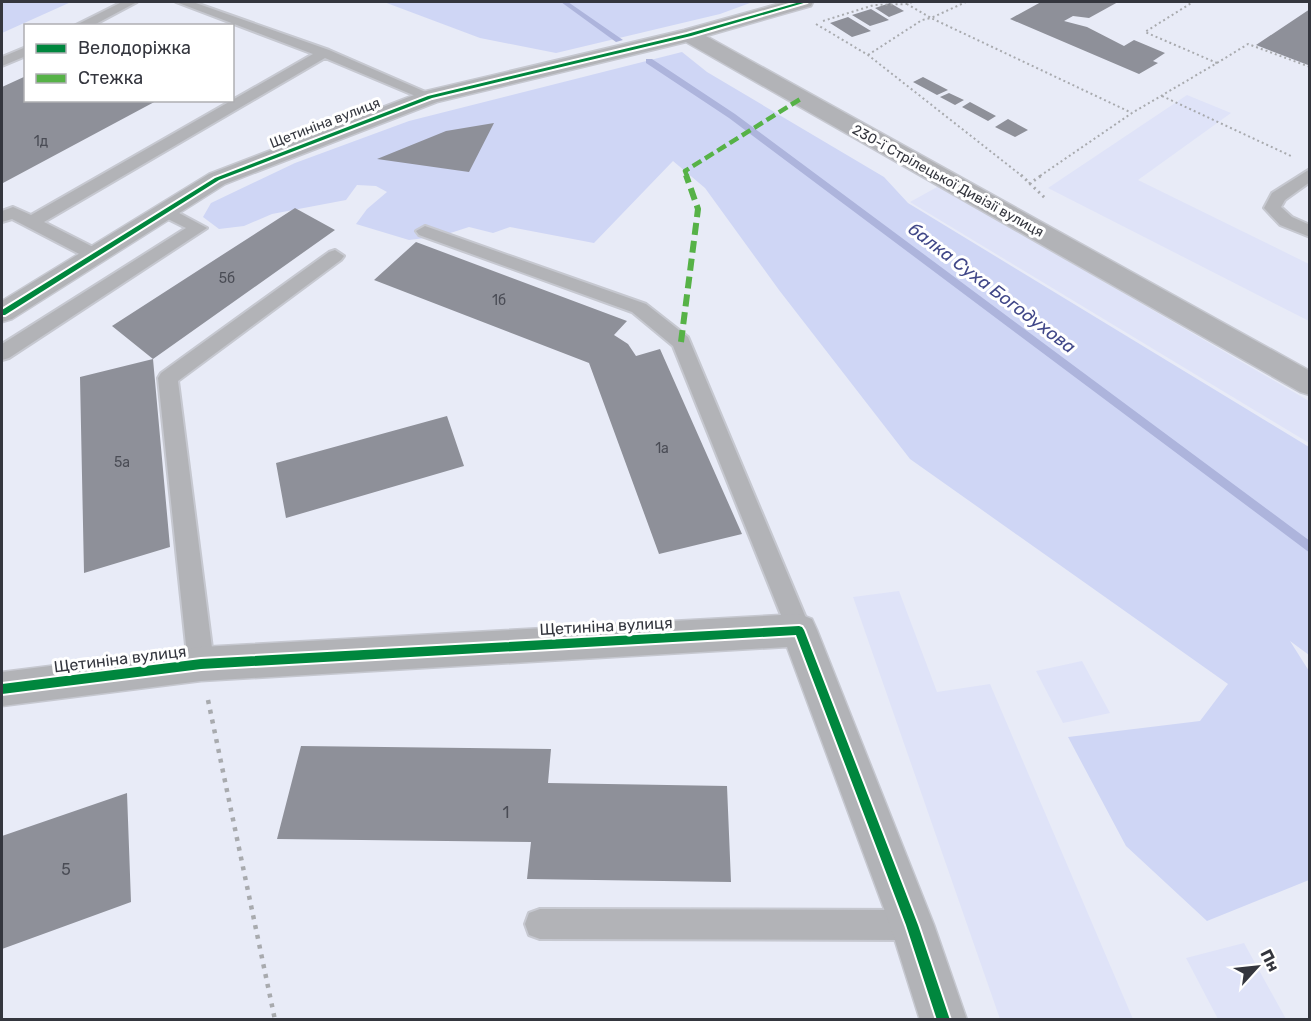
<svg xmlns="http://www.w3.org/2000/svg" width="1311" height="1021" font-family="Rubik,sans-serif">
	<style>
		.built { fill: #dfe3f8 }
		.green { fill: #cfd6f5 }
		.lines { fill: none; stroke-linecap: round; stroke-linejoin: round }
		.stream { fill: #adb4dc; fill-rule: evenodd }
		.building { fill: #8e9099 }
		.service-casing { stroke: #c6c8d0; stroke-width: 4 }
		.minor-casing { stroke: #c6c8d0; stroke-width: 3 }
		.tertiary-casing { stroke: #c6c8d0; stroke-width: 3 }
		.path-far2 { stroke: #a8aaae; stroke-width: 2; stroke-dasharray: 2 3; stroke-linecap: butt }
		.path-far1 { stroke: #a8aaae; stroke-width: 3; stroke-dasharray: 2 4; stroke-linecap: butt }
		.path { stroke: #a8aaae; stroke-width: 4.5; stroke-dasharray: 4 6; stroke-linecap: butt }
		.service { fill: #b2b3b7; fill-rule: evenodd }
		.minor { fill: #b2b3b7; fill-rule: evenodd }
		.tertiary { fill: #b2b3b7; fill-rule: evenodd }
		.quiet-far1 { stroke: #56b247; stroke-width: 4.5; stroke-dasharray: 10 4.5; stroke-linecap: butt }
		.quiet { stroke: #56b247; stroke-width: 6; stroke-dasharray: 12 6; stroke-linecap: butt }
		.cycleway-casing { stroke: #fff; stroke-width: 4 }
		.cycleway { fill: #00873e; fill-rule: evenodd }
		.labels { text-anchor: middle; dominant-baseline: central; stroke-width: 6; stroke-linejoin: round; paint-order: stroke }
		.far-street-label { font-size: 14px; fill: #34363e; stroke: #fff }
		.number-label { font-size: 14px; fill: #4a4c55 }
		.street-label { font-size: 16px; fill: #34363e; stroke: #fff }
		.near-number-label { font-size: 16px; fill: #4a4c55 }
		.water-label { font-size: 18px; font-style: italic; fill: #404788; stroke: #fff }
	</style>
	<rect width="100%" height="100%" fill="#e8ebf7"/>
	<path class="built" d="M1187,95L1231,113L1138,180L1309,264V321L1048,188Z
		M939,186L1309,401V443L910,202Z
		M899,591L937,692L990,684L1133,1019H1000L853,597Z
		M1082,661L1110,713L1063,723L1036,671Z
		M1244,943L1286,1019H1218L1186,958Z"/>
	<path class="green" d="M2,2H71L2,33Z
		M384,2H749L750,3L720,14L556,53L480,38Z
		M682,52L707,72L884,177L908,203L1309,447V655L1290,641L1309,671V880L1207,921L1126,846L1068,737L1200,721L1228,684L910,459L779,290L705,188L673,161L594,243L510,227L493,233L469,227L441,236L409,240L356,224L367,209L387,192L376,186L357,185L346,200L272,214L244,226L219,229L203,217L211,203L295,163L409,121Z"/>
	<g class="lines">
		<path class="stream" d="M561,2H568L623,40L616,42Z
			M646,59H652L735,114L1310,541V553L729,118L646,63Z"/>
	</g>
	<path class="building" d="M1041,2H1118L1089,18L1073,16L1064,21L1087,27L1124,46L1134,40L1165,53L1153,61L1158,63L1139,74L1010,19Z
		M890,3L904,11L889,17L875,8Z
		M871,9L889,20L870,26L852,15Z
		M1310,9L1308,65L1256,45Z
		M848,17L871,31L852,37L830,23Z
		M26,76V100H158L3,183L2,87Z
		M923,77L948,90L937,95L913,82Z
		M949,93L964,100L955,105L940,97Z
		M970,102L996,116L988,121L962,107Z
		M1008,119L1028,130L1015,137L995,127Z
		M494,123L469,172L377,159L446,131Z
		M295,208L335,230L153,359L112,326Z
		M416,242L627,321L614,335L628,344L636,356L660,349L742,534L659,554L589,363L374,280Z
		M153,359L170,547L84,573L80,377Z
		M447,416L464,466L286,518L276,463Z
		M301,746L551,749L548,783L727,786L731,882L527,879L531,842L277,839Z
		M127,793L131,902L2,949V836Z"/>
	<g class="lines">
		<g class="service-casing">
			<path id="service" d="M122,2H137L92,26H74Z
				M176,2H193L329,50L437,97L430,101L425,100L325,58L44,222L101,251L104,255L101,259H89L12,219L2,222V211L13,207L31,215L313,54Z
				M26,47V56L2,66V57Z
				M1310,169V182L1285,200L1281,207L1292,217L1310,225V237L1280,225L1264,208L1272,193Z
				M166,206L207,228L9,358L2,360V344L186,228L160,215L158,211L160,207Z
				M425,226L646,304L688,337L811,630L808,638L799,641L790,638L787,630L673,346L632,312L419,235L416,231Z
				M335,250L344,256L341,260L178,381L214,664L210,672L201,675L192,672L188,664L158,378L161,373L329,252Z
				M540,909L912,910L923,914L927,925L923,936L912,940L540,939L529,935L525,924L529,913Z"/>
		</g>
		<g class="minor-casing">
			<path id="minor" d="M799,614L812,619L817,630L934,925L967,1020H920L890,925L787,647L201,681L2,706V672L201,647Z"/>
		</g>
		<g class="tertiary-casing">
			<path id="tertiary" d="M785,2H813L811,6L706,36L1310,371V395L1300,392L686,42L437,102L225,184L12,319L2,322V301L209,174L422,92L684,30Z"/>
		</g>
		<path class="path-far2" d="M912,2L907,4L931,18L966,2
			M823,21L874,5L907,4
			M816,24L868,55L1022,176
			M868,55L922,20L931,18L1132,113
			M1217,63L1248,44L1310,67
			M1162,96L1291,156
			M1040,176L1132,113L1217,63L1145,32L1193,2"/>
		<path class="path-far1" d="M1021,175L1046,199
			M1029,184L1042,175"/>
		<path class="path" d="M208,700L275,1020"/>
		<use href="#service" class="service"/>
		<use href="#minor" class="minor"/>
		<use href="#tertiary" class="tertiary"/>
		<path class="quiet-far1" d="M687,176L685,171L802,98"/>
		<path class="quiet" d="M681,342L698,209L686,175"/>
		<g class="cycleway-casing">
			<path id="cycleway" d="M800,2H807L691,36L432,98L219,180L5,315H2V310L215,178L428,96L687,34Z
				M799,626L802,627L804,630L918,925L950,1020H937L906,925L796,635L201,669L2,694V684L201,659Z"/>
		</g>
		<use href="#cycleway" class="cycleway"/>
	</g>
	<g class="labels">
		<g class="far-street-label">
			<text transform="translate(325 123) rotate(-21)">Щетиніна вулиця</text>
			<text transform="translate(948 181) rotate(29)">230-ї Стрілецької Дивізії вулиця</text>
		</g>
		<g class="number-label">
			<text x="41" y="141">1д</text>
			<text x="227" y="278">5б</text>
			<text x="499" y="300">1б</text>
			<text x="662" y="448">1а</text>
			<text x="122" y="462">5а</text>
		</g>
		<g class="street-label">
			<text transform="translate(606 626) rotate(-3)">Щетиніна вулиця</text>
			<text transform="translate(120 659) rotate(-7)">Щетиніна вулиця</text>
		</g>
		<g class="near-number-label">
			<text x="506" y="812">1</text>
			<text x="66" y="869">5</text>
		</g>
		<g class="water-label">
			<text transform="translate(992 288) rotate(37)">балка Суха Богодухова</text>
		</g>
	</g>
	<rect width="1311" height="1021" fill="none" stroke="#34363e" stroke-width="6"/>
	<rect x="24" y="24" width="210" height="78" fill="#ffffff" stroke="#aeafb2" stroke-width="1.5"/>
	<rect x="36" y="44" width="30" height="9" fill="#00873e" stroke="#aeafb2" stroke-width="1.5"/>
	<text x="78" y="54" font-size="18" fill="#34363e">Велодоріжка</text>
	<rect x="36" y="74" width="30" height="9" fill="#56b247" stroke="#aeafb2" stroke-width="1.5"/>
	<text x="78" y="84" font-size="18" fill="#34363e">Стежка</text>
	<g transform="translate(1257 967) rotate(63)" stroke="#ffffff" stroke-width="4.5" paint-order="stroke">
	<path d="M0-4.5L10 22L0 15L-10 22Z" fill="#34363e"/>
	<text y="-9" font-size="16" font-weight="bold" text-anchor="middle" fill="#34363e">Пн</text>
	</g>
</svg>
